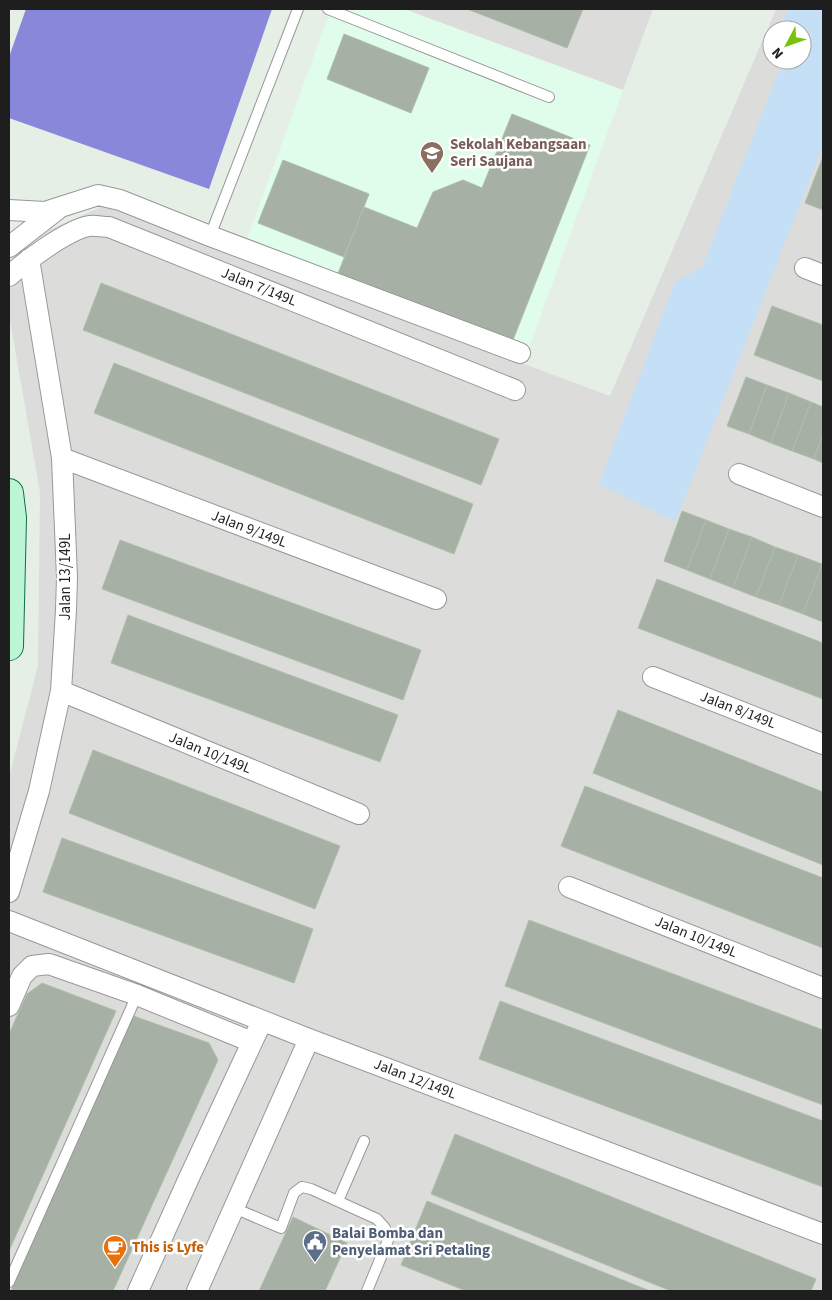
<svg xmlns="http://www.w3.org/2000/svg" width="832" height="1300" font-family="'Source Sans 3',sans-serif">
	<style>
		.residential { fill: #dcdcdb; fill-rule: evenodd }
		.education { fill: #e0fdeb }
		.park { fill: #c5dff6 }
		.pitch { fill: #8887da }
		.building { fill: #a6b0a4; stroke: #acc0a8 }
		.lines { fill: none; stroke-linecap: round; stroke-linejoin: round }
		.service-casing { stroke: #989898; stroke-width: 12 }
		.minor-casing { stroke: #989898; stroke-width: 22 }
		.secondary-casing { stroke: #0b703e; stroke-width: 30 }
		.service { stroke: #fff; stroke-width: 10 }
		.minor { stroke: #fff; stroke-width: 20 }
		.secondary { stroke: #bcf6d6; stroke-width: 28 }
		.labels { text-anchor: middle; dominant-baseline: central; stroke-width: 5; stroke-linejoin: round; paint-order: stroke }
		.education-label { font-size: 15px; font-weight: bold; fill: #785e54; stroke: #fff; text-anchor: start }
		.street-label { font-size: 15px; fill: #1e1e1e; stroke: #fff }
		.service-label { font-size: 15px; font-weight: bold; fill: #4e5e75; stroke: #fff; text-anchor: start }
		.food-label { font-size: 15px; font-weight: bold; fill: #c56008; stroke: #fff; text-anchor: start }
	</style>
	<rect width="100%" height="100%" fill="#e5efe6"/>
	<path class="residential" d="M404,9H653L623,90Z
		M776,9H823V1291H9V777L38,666L40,492L9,315V261L51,229L106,205L240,258L610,396ZM772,30H802V60H772Z"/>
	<path class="education" d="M331,9H404L623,90L523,364L240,258Z"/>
	<path class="park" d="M788,9H823V146L675,522L599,484L675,282L702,267L783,61L782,60H802V30H778Z"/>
	<path class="pitch" d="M26,9H272L209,189L9,118V57Z"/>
	<path class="building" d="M467,9H583L567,48Z
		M344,34L429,68L411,113L327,79Z
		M512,114L590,145L511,345L337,276L364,207L417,228L433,192L463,180L482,188Z
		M822,159L823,160V210L805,203Z
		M283,160L369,194L344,257L258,223Z
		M101,283L499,439L481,485L83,330Z
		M772,306L823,325V381L754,355Z
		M114,363L473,504L454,554L94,413Z
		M746,377L767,385L749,434L727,426Z
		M767,385L789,393L771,443L749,434Z
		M789,393L811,402L792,451L771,443Z
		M811,402L823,407V434L814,459L792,451Z
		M823,434V463L814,459Z
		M682,511L706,520L687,570L664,561Z
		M706,520L729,529L710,579L687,570Z
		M729,529L752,537L733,588L710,579Z
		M752,537L775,547L756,597L733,588Z
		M120,540L421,650L403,700L102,589Z
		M775,547L798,555L779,605L756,597Z
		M798,555L822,564L803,614L779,605Z
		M822,564H823V622L803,614Z
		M657,579L823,643V699L638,628Z
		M128,615L398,715L380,762L111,663Z
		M618,710L823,792V865L593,773Z
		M93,750L340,846L315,909L69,813Z
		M585,786L823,878V948L561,846Z
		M62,838L313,929L294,983L43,892Z
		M529,920L823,1030V1105L505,986Z
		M42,983L116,1011L9,1251V1034L27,994Z
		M500,1001L823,1121V1187L479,1059Z
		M131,1015L209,1043L218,1060L113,1291H11Z
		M455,1134L816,1279L811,1291H671L431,1194Z
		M427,1201L650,1291H466L401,1265Z
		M293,1217L347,1243L325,1291H259Z"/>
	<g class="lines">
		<g class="service-casing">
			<path id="service" d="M328,9L549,97
				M210,236L298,9
				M338,1201L364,1141
				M234,1208L281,1228L294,1193L302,1187L311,1189L377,1219L385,1228L388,1240L367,1291
				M9,1282L137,995"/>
		</g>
		<g class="minor-casing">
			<path id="minor" d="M9,210L45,212L98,195L120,200L210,236L520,353
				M9,247L58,209
				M805,268L823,275
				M9,276C26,261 67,230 89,226C95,225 102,227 109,227L515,390
				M62,458L436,599
				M739,474L823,507
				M653,677L823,744
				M61,691L359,814
				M569,887L823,988
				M9,892L39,791L61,691L66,610L67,577L62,458L29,259
				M9,921L309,1039L823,1234
				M9,1006L22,976L32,966L49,964L137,995L252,1042
				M138,1291L188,1180L262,1021
				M197,1291L309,1039"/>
		</g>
		<g class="secondary-casing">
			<path id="secondary" d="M9,493L12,518L9,646"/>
		</g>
		<use href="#service" class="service"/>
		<use href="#minor" class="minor"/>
		<use href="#secondary" class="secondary"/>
	</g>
	<defs>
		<g id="school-pin" transform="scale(1.25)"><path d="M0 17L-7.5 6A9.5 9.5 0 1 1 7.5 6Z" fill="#8d6e63" stroke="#fff"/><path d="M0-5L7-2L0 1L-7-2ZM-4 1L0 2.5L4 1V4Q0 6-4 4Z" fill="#fff"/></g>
		<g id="civic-pin" transform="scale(1.25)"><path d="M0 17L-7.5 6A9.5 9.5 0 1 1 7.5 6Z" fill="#5c6f8a" stroke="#fff"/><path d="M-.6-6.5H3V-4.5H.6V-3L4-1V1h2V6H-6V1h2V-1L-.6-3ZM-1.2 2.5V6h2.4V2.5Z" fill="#fff"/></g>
		<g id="cafe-pin" transform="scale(1.25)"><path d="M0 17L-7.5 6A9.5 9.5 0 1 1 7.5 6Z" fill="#e8710a" stroke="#fff"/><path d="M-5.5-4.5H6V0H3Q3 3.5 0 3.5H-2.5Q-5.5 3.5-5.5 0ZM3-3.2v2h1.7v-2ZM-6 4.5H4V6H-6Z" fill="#fff"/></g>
	</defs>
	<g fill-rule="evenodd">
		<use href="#school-pin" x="432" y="153"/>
		<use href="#civic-pin" x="315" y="1242"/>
		<use href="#cafe-pin" x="115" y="1247"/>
	</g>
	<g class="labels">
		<g class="education-label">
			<text x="450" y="144">Sekolah Kebangsaan<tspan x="450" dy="17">Seri Saujana</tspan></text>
		</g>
		<g class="street-label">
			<text transform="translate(259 287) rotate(22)">Jalan 7/149L</text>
			<text transform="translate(249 529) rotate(21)">Jalan 9/149L</text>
			<text transform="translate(65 577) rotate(-90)">Jalan 13/149L</text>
			<text transform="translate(738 710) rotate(21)">Jalan 8/149L</text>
			<text transform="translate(210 753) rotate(22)">Jalan 10/149L</text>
			<text transform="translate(696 937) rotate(22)">Jalan 10/149L</text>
			<text transform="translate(415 1079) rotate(21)">Jalan 12/149L</text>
		</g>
		<g class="service-label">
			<text x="332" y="1233">Balai Bomba dan<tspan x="332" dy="17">Penyelamat Sri Petaling</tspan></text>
		</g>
		<g class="food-label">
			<text x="132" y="1247">This is Lyfe</text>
		</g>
	</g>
	<rect width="832" height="1300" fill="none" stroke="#1e1e1e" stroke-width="20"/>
	<g transform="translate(787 45) rotate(229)"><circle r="24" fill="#ffffff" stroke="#a5a5a5"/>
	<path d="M0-4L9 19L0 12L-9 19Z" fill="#79c20b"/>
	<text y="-8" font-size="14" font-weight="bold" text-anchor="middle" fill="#1e1e1e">N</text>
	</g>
</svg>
